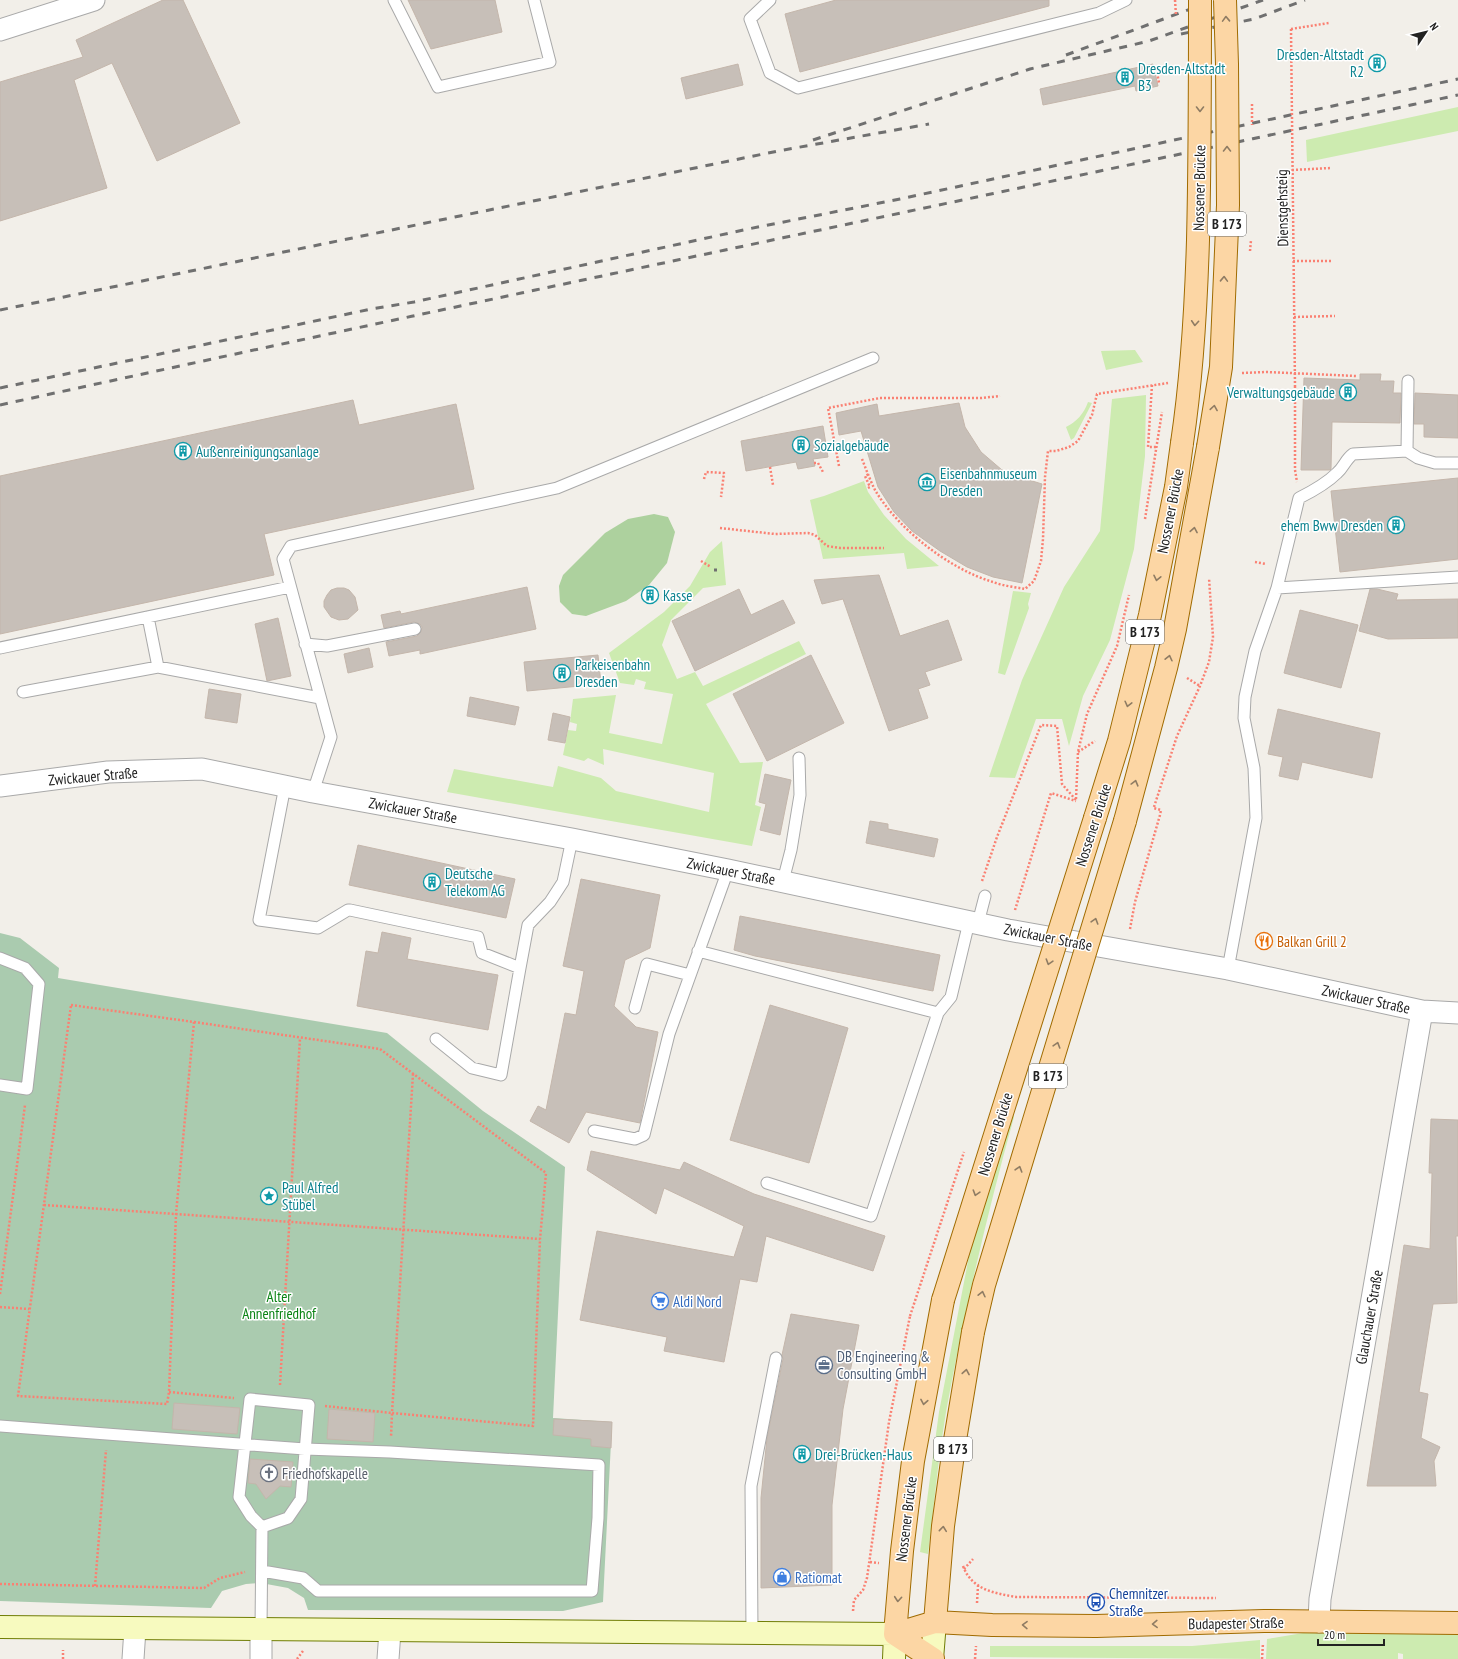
<svg xmlns="http://www.w3.org/2000/svg" width="1458" height="1659" font-family="'PT Sans Narrow',sans-serif">
	<style>
		.grass { fill: #cdebb0 }
		.forest { fill: #add19e }
		.cemetery { fill: #aacbaf }
		.building { fill: #c7bfb8; stroke: #c4b6ab }
		.lines { fill: none; stroke-linecap: round; stroke-linejoin: round }
		.lane-casing { stroke: #a9a9a9; stroke-width: 13 }
		.street-casing { stroke: #a9a9a9; stroke-width: 23 }
		.secondary-casing { stroke: #707d05; stroke-width: 24 }
		.primary-casing { stroke: #a06b00; stroke-width: 24 }
		.path { stroke: #fa8072; stroke-width: 2.5; stroke-dasharray: 2 2; stroke-linecap: butt }
		.lane { stroke: #fff; stroke-width: 11 }
		.street { stroke: #fff; stroke-width: 21 }
		.secondary { stroke: #f7fabf; stroke-width: 22 }
		.primary { stroke: #fcd6a4; stroke-width: 22 }
		.rail { stroke: #707070; stroke-width: 3; stroke-dasharray: 8 8; stroke-linecap: butt }
		.primary-bridge-casing { stroke: #a06b00; stroke-width: 24; stroke-linecap: butt }
		.path-bridge { stroke: #fa8072; stroke-width: 2.5; stroke-dasharray: 2 2; stroke-linecap: butt }
		.primary-bridge { stroke: #fcd6a4; stroke-width: 22 }
		.oneway { stroke: #8f7c63 }
		.labels { text-anchor: middle; dominant-baseline: central; stroke-width: 3; stroke-linejoin: round; paint-order: stroke }
		.shield { fill: #fff; stroke: #646464; stroke-width: 1 }
		.shield-label { font-size: 14px; font-weight: bold; fill: #222 }
		.culture-label { font-size: 15px; fill: #0d838f; stroke: #fff; text-anchor: start }
		.street-label { font-size: 15px; fill: #222; stroke: #fff }
		.food-label { font-size: 15px; fill: #c56008; stroke: #fff; text-anchor: start }
		.park-label { font-size: 15px; fill: #0c8416; stroke: #fff }
		.shop-label { font-size: 15px; fill: #366cbe; stroke: #fff; text-anchor: start }
		.service-label { font-size: 15px; fill: #4e5e75; stroke: #fff; text-anchor: start }
		.worship-label { font-size: 15px; fill: #5b616d; stroke: #fff; text-anchor: start }
		.transit-label { font-size: 15px; fill: #164399; stroke: #fff; text-anchor: start }
	</style>
	<rect width="100%" height="100%" fill="#f2efe9"/>
	<path class="grass" d="M1458,107V131L1307,162L1306,140Z
		M1135,350L1143,362L1106,370L1101,351Z
		M1146,395L1145,456L1134,549L1110,640L1083,696L1069,746L1062,719H1036L1015,778L989,777L1022,680L1064,587L1100,531L1112,399Z
		M1088,402L1092,403L1074,438L1071,440L1066,427C1076,422 1084,414 1088,402Z
		M864,481L868,492L884,515L906,539L939,566L907,569L904,553L823,559L810,500L824,496Z
		M722,541L726,585L703,588L671,620L662,645L677,679L695,672L703,686L799,641L806,654L706,704L740,763L763,762L755,805L761,807L752,846L447,792L454,769L553,787L558,766L601,778L616,791L709,812L714,773L603,749L604,765L588,758L584,761L563,755L568,730L576,731L577,724L570,722L573,699L616,695L609,733L662,744L673,694L644,689L646,682L636,679L634,685L620,683L609,653L664,612L690,586L710,552Z
		M1013,591L1031,593L1028,604L1029,608L1005,675L998,673Z
		M1013,1114L1014,1117C987,1214 964,1313 946,1412C938,1459 934,1507 928,1554L920,1552L939,1412L975,1225Z
		M1309,1632L1458,1633V1659H1403V1654L1398,1653V1659H1266L1267,1639Z
		M1260,1640V1659L990,1657V1646H1192Z"/>
	<path class="forest" d="M654,514L668,517L675,532L667,563L649,585L626,601L586,616L572,614L560,602L559,586L563,575L605,533L628,519Z"/>
	<path class="cemetery" d="M0,933L20,938L59,968L58,978L387,1033L483,1111L565,1167L553,1418L612,1422L603,1602L563,1611L308,1610L304,1598L288,1588L261,1583L246,1584L222,1591L211,1608L0,1601Z"/>
	<path class="building" d="M163,0H183L240,123L157,161L112,63L74,80L107,188L0,221V82L83,57L76,40Z
		M408,0H495L502,32L431,49Z
		M836,0H1049V6L800,72L785,14Z
		M738,64L743,85L686,99L681,78Z
		M1153,64L1158,86L1136,91L1135,86L1043,105L1040,89Z
		M1360,374H1381L1380,381H1394L1393,393H1401L1400,423L1332,422L1331,469L1330,470H1301L1304,378L1360,380Z
		M1415,393L1458,395V438L1424,437V424H1414Z
		M353,400L359,425L456,404L474,489L264,534L274,575L0,634V476Z
		M959,403L965,427L981,452L1002,470L1016,476L1042,484L1022,583L993,577L967,567L940,551L912,531L894,512L878,487L861,431L839,435L836,413L877,404L879,416Z
		M823,426L828,457L813,459L815,466L798,469L796,462L746,471L741,441Z
		M1458,478V559L1340,572L1331,491Z
		M879,575L900,636L948,620L962,660L925,672L930,685L918,689L928,718L889,731L843,599L822,604L814,580Z
		M527,587L536,629L420,654V650L389,656L386,642L417,636L421,632L422,627L420,624L414,622L384,628L381,615L400,611L401,614Z
		M337,588H344L349,590L355,597L358,610L348,619L339,620L331,617L324,607V601L327,595L331,590Z
		M739,589L751,615L783,600L795,623L695,671L672,621Z
		M1370,589H1377L1398,594L1396,600L1458,599V638L1388,639L1359,631Z
		M1300,610L1358,625L1341,688L1284,673Z
		M278,618L291,676L267,681L255,624Z
		M369,648L373,667L348,673L344,654Z
		M598,655L601,684L527,691L524,662Z
		M811,655L844,723L767,761L733,694Z
		M209,689L241,694L237,723L205,718Z
		M470,697L519,707L515,725L467,716Z
		M1278,709L1380,733L1372,778L1302,762L1298,780L1279,776L1283,757L1268,754Z
		M553,713L570,717L565,743L548,740Z
		M765,774L791,780L780,835L760,830L766,804L759,802Z
		M870,821L888,824V829L938,839L934,857L866,843Z
		M358,845L515,879L506,918L349,885Z
		M581,879L660,895L650,948L625,960L614,1006L636,1027L658,1032L640,1123L586,1112L569,1143L530,1121L538,1106L546,1110L565,1013L576,1015L584,971L563,966Z
		M740,916L940,955L933,991L755,956L734,950Z
		M382,932L411,938L407,959L498,975L488,1030L357,1006L366,951L378,953Z
		M770,1005L848,1028L809,1163L730,1140Z
		M1431,1119L1458,1120V1236H1456L1457,1303L1433,1304L1419,1392L1428,1394L1421,1438L1440,1447L1434,1461L1436,1486H1367L1404,1245L1430,1249L1432,1173H1429Z
		M591,1151L680,1170L684,1162L754,1194L885,1236L873,1271L766,1236L757,1282L740,1279L724,1362L664,1351L667,1337L580,1320L597,1231L734,1257L744,1226L664,1188L656,1214L587,1170Z
		M791,1314L859,1325L843,1409L832,1505V1585L761,1588V1498L767,1438L783,1359L782,1355Z
		M174,1403L240,1408L237,1434L172,1429Z
		M329,1409L375,1413L373,1442L327,1439Z
		M554,1419L612,1422L611,1448L591,1446V1439L553,1435Z
		M250,1459L293,1462L291,1487L280,1486L266,1499L256,1484L248,1483Z"/>
	<g class="lines">
		<g class="lane-casing">
			<path id="lane" d="M394,0L438,87L550,62L534,0
				M770,0L750,19L770,73L798,88L1099,13L1126,0
				M1407,451L1408,381
				M1277,588L1458,577
				M148,617L158,667
				M305,644L327,646L415,629
				M0,648L290,587
				M23,692L158,667L320,698
				M285,786L259,920L318,928L348,910H350L478,937L482,953L520,968L528,925L550,902L563,882L572,839
				M313,792L331,737L283,559L291,546L557,488L873,358
				M783,881L791,850L800,795L799,758
				M978,923L985,896
				M698,951L938,1013
				M0,958L25,968L39,984L27,1089L0,1085
				M1228,969L1256,818L1254,768L1244,718L1245,697L1255,651L1277,588L1299,498C1313,491 1326,484 1337,473C1344,467 1345,460 1353,454L1407,451L1418,458L1435,463H1458
				M635,1008L647,964L690,975
				M436,1039L472,1068L501,1075L520,968
				M594,1131L635,1139L644,1135L669,1034L728,870
				M767,1183L871,1216L938,1013L951,997L969,922
				M0,1426L305,1449L390,1452L599,1465L598,1518L592,1591H318L303,1578L262,1571
				M261,1629L262,1527L251,1516L239,1497L250,1399L309,1405L301,1499L288,1518L262,1527
				M752,1633L751,1486L776,1358"/>
		</g>
		<g class="street-casing">
			<path id="street" d="M0,30L94,0
				M0,786L108,772L202,769L313,792L572,839L728,870L1008,930L1228,969L1422,1011L1458,1013
				M1319,1622L1320,1599L1422,1011
				M133,1659L135,1629
				M261,1659V1629
				M388,1659L390,1631"/>
		</g>
		<g class="secondary-casing">
			<path id="secondary" d="M0,1627L895,1634L894,1659
				M932,1659L935,1622"/>
		</g>
		<g class="primary-casing">
			<path id="primary" d="M1095,818L1119,741L1150,615L1176,487L1182,443
				M1125,821L1166,668L1175,629L1208,447
				M935,1622L943,1526L955,1440L973,1332
				M895,1634L935,1622L992,1625L1096,1626L1264,1621L1458,1623
				M895,1634L902,1551L913,1461L943,1300
				M895,1634L933,1659"/>
		</g>
		<path class="path" d="M1291,29L1329,23
			M1154,68L1156,67L1159,83
			M1292,170L1331,168
			M1293,261H1333
			M1294,317L1335,316
			M1242,373L1267,372L1356,376
			M1152,385L1148,447H1156
			M1295,386V470L1297,482
			M862,459C866,469 870,480 875,490C898,529 949,569 993,582C1003,586 1015,587 1025,589L1034,581L1041,561L1043,539L1045,477L1048,451H1056L1069,447L1078,441L1092,415L1097,394L1168,383
			M814,463H818L823,472
			M839,466L828,408L880,398H982L1000,396
			M770,467L773,485
			M704,479L706,472L724,473L721,497
			M868,488L870,487L865,476L869,474
			M1145,519L1162,412
			M720,528L775,534L808,533L815,535L827,546L840,548H884
			M701,561L711,567
			M1255,562L1266,564
			M1187,678L1200,686
			M1078,752L1095,741
			M1076,799L1078,752L1087,714L1117,646L1129,595
			M1154,807L1177,736L1200,686L1209,662L1213,637L1209,578
			M982,881L997,837L1041,725L1057,726L1062,784L1076,800
			M1015,910L1051,793L1076,801
			M1130,929L1135,902L1160,815L1161,810L1153,808
			M71,1005L194,1022L176,1214L169,1392L167,1404L18,1396Z
			M194,1022L380,1049L546,1173L540,1239L533,1426L392,1413L413,1074
			M44,1205L540,1239
			M0,1294L25,1105
			M0,1307L29,1309
			M280,1385L300,1038
			M169,1392L234,1398
			M325,1406L392,1413L391,1437
			M870,1562L879,1563
			M963,1566C972,1590 994,1593 1016,1597L1216,1598
			M964,1569L973,1559
			M0,1584L204,1588L220,1578L245,1572
			M95,1586L106,1450
			M977,1603L978,1586
			M853,1611L854,1600L863,1590L867,1578L889,1422L910,1316
			M63,1659V1650
			M297,1659L303,1651
			M975,1659L976,1646
			M1262,1659L1263,1643"/>
		<use href="#lane" class="lane"/>
		<use href="#street" class="street"/>
		<use href="#secondary" class="secondary"/>
		<use href="#primary" class="primary"/>
		<path class="rail" d="M1181,34L1254,19L1305,0
			M1066,55L1215,0
			M813,140L1030,69L1149,41L1263,0
			M0,310L778,151L929,124
			M0,388L371,309L414,302L748,229L900,199L1458,79
			M0,405C485,299 972,199 1458,95
			M714,570H717"/>
		<g class="primary-bridge-casing">
			<path id="primary-bridge" d="M1182,443C1192,376 1196,308 1198,240C1200,160 1200,80 1200,0
				M1208,447L1221,367L1228,205L1227,64L1225,0
				M943,1300L1095,818
				M973,1332L984,1285L1125,821"/>
		</g>
		<path class="path-bridge" d="M1175,0L1176,15
			M1291,29L1295,386
			M1252,104V125
			M1250,251L1251,240
			M910,1316L964,1152"/>
		<use href="#primary-bridge" class="primary-bridge"/>
	</g>
	<defs><path id="oneway-chevron" d="M-2-3.5L2.5 0L-2 3.5" fill="none" stroke-width="1.6" stroke-linecap="round" stroke-linejoin="round"/></defs>
	<g class="oneway">
		<use href="#oneway-chevron" transform="translate(1226 19) rotate(-92)"/>
		<use href="#oneway-chevron" transform="translate(1200 109) rotate(90)"/>
		<use href="#oneway-chevron" transform="translate(1227 149) rotate(-90)"/>
		<use href="#oneway-chevron" transform="translate(1224 279) rotate(-88)"/>
		<use href="#oneway-chevron" transform="translate(1195 323) rotate(94)"/>
		<use href="#oneway-chevron" transform="translate(1214 408) rotate(-81)"/>
		<use href="#oneway-chevron" transform="translate(1194 530) rotate(-80)"/>
		<use href="#oneway-chevron" transform="translate(1157 578) rotate(102)"/>
		<use href="#oneway-chevron" transform="translate(1169 658) rotate(-77)"/>
		<use href="#oneway-chevron" transform="translate(1128 704) rotate(104)"/>
		<use href="#oneway-chevron" transform="translate(1135 783) rotate(-75)"/>
		<use href="#oneway-chevron" transform="translate(1095 921) rotate(-73)"/>
		<use href="#oneway-chevron" transform="translate(1049 962) rotate(107)"/>
		<use href="#oneway-chevron" transform="translate(1057 1045) rotate(-73)"/>
		<use href="#oneway-chevron" transform="translate(1019 1169) rotate(-73)"/>
		<use href="#oneway-chevron" transform="translate(976 1193) rotate(107)"/>
		<use href="#oneway-chevron" transform="translate(982 1294) rotate(-77)"/>
		<use href="#oneway-chevron" transform="translate(966 1372) rotate(-80)"/>
		<use href="#oneway-chevron" transform="translate(924 1402) rotate(100)"/>
		<use href="#oneway-chevron" transform="translate(943 1529) rotate(-84)"/>
		<use href="#oneway-chevron" transform="translate(898 1599) rotate(95)"/>
		<use href="#oneway-chevron" transform="translate(1155 1624) rotate(178)"/>
		<use href="#oneway-chevron" transform="translate(1025 1625) rotate(-179)"/>
	</g>
	<defs>
		<g id="building-ring" transform="scale(0.9)"><circle r="9.5" fill="#fff" stroke="#0f9aa8" stroke-width="1.5"/><path d="M-4-6H4V6H1V3H-1V6H-4ZM-2.5-4.3h1.7v1.8h-1.7ZM.8-4.3h1.7v1.8H.8ZM-2.5-1h1.7V.8h-1.7ZM.8-1h1.7V.8H.8Z" fill="#0f9aa8"/></g>
		<g id="museum-ring" transform="scale(0.9)"><circle r="9.5" fill="#fff" stroke="#0f9aa8" stroke-width="1.5"/><path d="M0-6L6-3V-2H-6V-3ZM-5-1h2V3h-2ZM-1-1h2V3h-2ZM3-1h2V3H3ZM-6 4H6V6H-6Z" fill="#0f9aa8"/></g>
		<g id="restaurant-ring" transform="scale(0.9)"><circle r="9.5" fill="#fff" stroke="#e8710a" stroke-width="1.5"/><path d="M-5-6h1v4h1v-4h1v4h1v-4h1v5L-1.5 .5V6h-2V.5L-5-1ZM5-6V6H3V1.5H1.5Q1.5-4 5-6Z" fill="#e8710a"/></g>
		<g id="sight-ring" transform="scale(0.9)"><circle r="9.5" fill="#fff" stroke="#0f9aa8" stroke-width="1.5"/><path d="M0-6L1.8-2.2L6-1.7L2.9 1.2L3.7 5.4L0 3.3L-3.7 5.4L-2.9 1.2L-6-1.7L-1.8-2.2Z" fill="#0f9aa8"/></g>
		<g id="supermarket-ring" transform="scale(0.9)"><circle r="9.5" fill="#fff" stroke="#3f7fe0" stroke-width="1.5"/><path d="M-6-5.5h2.5l.6 2H6L4.5 2H-2.5L-4.4-4H-6ZM-1.5 3.2a1.3 1.3 0 1 0 .1 0ZM3 3.2a1.3 1.3 0 1 0 .1 0Z" fill="#3f7fe0"/></g>
		<g id="office-ring" transform="scale(0.9)"><circle r="9.5" fill="#fff" stroke="#5c6f8a" stroke-width="1.5"/><path d="M-6-3h4V-5.5h4V-3h4V5H-6ZM-1-4.5V-3h2v-1.5ZM-6 0V1H6V0Z" fill="#5c6f8a"/></g>
		<g id="church-ring" transform="scale(0.9)"><circle r="9.5" fill="#fff" stroke="#6b7280" stroke-width="1.5"/><path d="M-1.2-6h2.4v3.5h3.3v2.4h-3.3V6h-2.4V-.1h-3.3v-2.4h3.3Z" fill="#6b7280"/></g>
		<g id="shop-ring" transform="scale(0.9)"><circle r="9.5" fill="#fff" stroke="#3f7fe0" stroke-width="1.5"/><path d="M-5-2.5h2.3a2.7 3.5 0 0 1 5.4 0H5L5.5 6h-11ZM-1.5-2.5h3a1.5 2.3 0 0 0-3 0Z" fill="#3f7fe0"/></g>
		<g id="bus-ring" transform="scale(0.9)"><circle r="9.5" fill="#fff" stroke="#1a4fb4" stroke-width="1.5"/><path d="M-5-6H5V4H4V6H2V4H-2V6H-4V4H-5ZM-3.5-4V0h7V-4ZM-3.5 1.2v1.5H-2V1.2ZM2 1.2v1.5H3.5V1.2Z" fill="#1a4fb4"/></g>
	</defs>
	<g fill-rule="evenodd">
		<use href="#building-ring" x="1377" y="63"/>
		<use href="#building-ring" x="1125" y="77"/>
		<use href="#building-ring" x="1348" y="392"/>
		<use href="#building-ring" x="801" y="445"/>
		<use href="#building-ring" x="183" y="451"/>
		<use href="#museum-ring" x="927" y="482"/>
		<use href="#building-ring" x="1396" y="525"/>
		<use href="#building-ring" x="650" y="595"/>
		<use href="#building-ring" x="562" y="673"/>
		<use href="#building-ring" x="432" y="882"/>
		<use href="#restaurant-ring" x="1264" y="941"/>
		<use href="#sight-ring" x="269" y="1196"/>
		<use href="#supermarket-ring" x="660" y="1301"/>
		<use href="#office-ring" x="824" y="1365"/>
		<use href="#building-ring" x="802" y="1454"/>
		<use href="#church-ring" x="269" y="1473"/>
		<use href="#shop-ring" x="782" y="1577"/>
		<use href="#bus-ring" x="1096" y="1602"/>
	</g>
	<g class="labels">
		<g class="shield">
			<rect x="1208" y="212" width="38" height="24" rx="3"/>
			<rect x="1126" y="620" width="38" height="24" rx="3"/>
			<rect x="1029" y="1064" width="38" height="24" rx="3"/>
			<rect x="934" y="1437" width="38" height="24" rx="3"/>
		</g>
		<g class="shield-label">
			<text x="1227" y="224">B 173</text>
			<text x="1145" y="632">B 173</text>
			<text x="1048" y="1076">B 173</text>
			<text x="953" y="1449">B 173</text>
		</g>
		<g class="culture-label">
			<text x="1364" y="54" text-anchor="end">Dresden-Altstadt<tspan x="1364" dy="17">R2</tspan></text>
			<text x="1138" y="68">Dresden-Altstadt<tspan x="1138" dy="17">B3</tspan></text>
			<text x="1335" y="392" text-anchor="end">Verwaltungsgebäude</text>
			<text x="814" y="445">Sozialgebäude</text>
			<text x="196" y="451">Außenreinigungsanlage</text>
			<text x="940" y="473">Eisenbahnmuseum<tspan x="940" dy="17">Dresden</tspan></text>
			<text x="1383" y="525" text-anchor="end">ehem Bww Dresden</text>
			<text x="663" y="595">Kasse</text>
			<text x="575" y="664">Parkeisenbahn<tspan x="575" dy="17">Dresden</tspan></text>
			<text x="445" y="873">Deutsche<tspan x="445" dy="17">Telekom AG</tspan></text>
			<text x="282" y="1187">Paul Alfred<tspan x="282" dy="17">Stübel</tspan></text>
			<text x="815" y="1454">Drei-Brücken-Haus</text>
		</g>
		<g class="street-label">
			<text transform="translate(1199 188) rotate(-89)">Nossener Brücke</text>
			<text transform="translate(1282 208) rotate(-91)">Dienstgehsteig</text>
			<text transform="translate(1170 511) rotate(-79)">Nossener Brücke</text>
			<text transform="translate(93 776) rotate(-5)">Zwickauer Straße</text>
			<text transform="translate(413 810) rotate(10)">Zwickauer Straße</text>
			<text transform="translate(1093 825) rotate(-72)">Nossener Brücke</text>
			<text transform="translate(731 871) rotate(11)">Zwickauer Straße</text>
			<text transform="translate(1048 937) rotate(11)">Zwickauer Straße</text>
			<text transform="translate(1366 999) rotate(12)">Zwickauer Straße</text>
			<text transform="translate(995 1134) rotate(-73)">Nossener Brücke</text>
			<text transform="translate(1369 1317) rotate(-80)">Glauchauer Straße</text>
			<text transform="translate(906 1519) rotate(-83)">Nossener Brücke</text>
			<text transform="translate(1236 1623) rotate(-1)">Budapester Straße</text>
		</g>
		<g class="food-label">
			<text x="1277" y="941">Balkan Grill 2</text>
		</g>
		<g class="park-label">
			<text x="279" y="1296">Alter<tspan x="279" dy="17">Annenfriedhof</tspan></text>
		</g>
		<g class="shop-label">
			<text x="673" y="1301">Aldi Nord</text>
			<text x="795" y="1577">Ratiomat</text>
		</g>
		<g class="service-label">
			<text x="837" y="1356">DB Engineering &amp;<tspan x="837" dy="17">Consulting GmbH</tspan></text>
		</g>
		<g class="worship-label">
			<text x="282" y="1473">Friedhofskapelle</text>
		</g>
		<g class="transit-label">
			<text x="1109" y="1593">Chemnitzer<tspan x="1109" dy="17">Straße</tspan></text>
		</g>
	</g>
	<g transform="translate(1426 32) rotate(55)" stroke="#ffffff" stroke-width="3" paint-order="stroke">
	<path d="M0-3L7 15L0 10L-7 15Z" fill="#222222"/>
	<text y="-6" font-size="11" font-weight="bold" text-anchor="middle" fill="#222222">N</text>
	</g>
	<path d="M1318 1639v6h66v-6" fill="none" stroke="#222222" stroke-width="2"/>
	<text x="1324" y="1639" font-size="12" fill="#222222" stroke="#ffffff" stroke-width="3" paint-order="stroke">20 m</text>
</svg>
